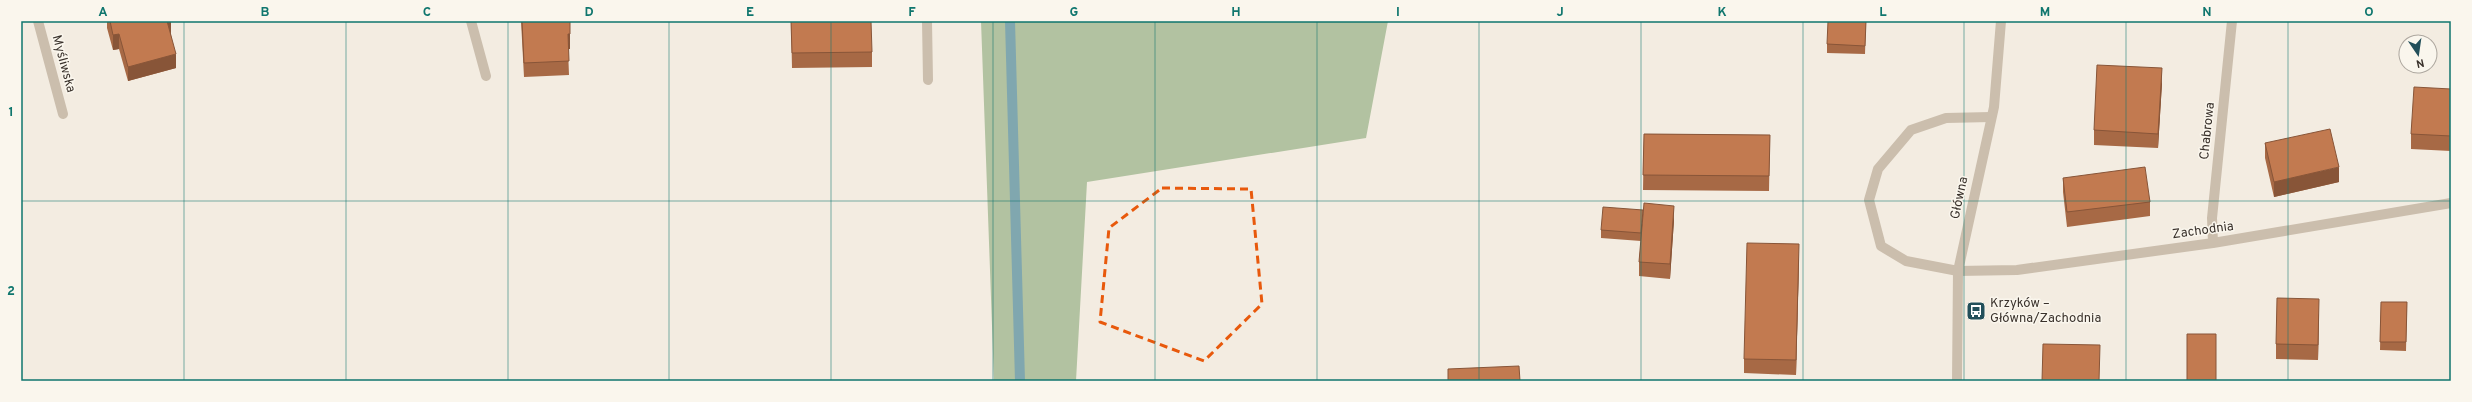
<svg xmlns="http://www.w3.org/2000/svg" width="2472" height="402" font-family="Overpass,sans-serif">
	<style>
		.green { fill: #b2c2a1 }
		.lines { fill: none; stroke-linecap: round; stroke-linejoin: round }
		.stream { stroke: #80a7af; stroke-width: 10 }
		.service { stroke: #cbbead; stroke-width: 10 }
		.minor { stroke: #cbbead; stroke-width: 10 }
		.tertiary { stroke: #cbbead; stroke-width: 10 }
		.wall { fill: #a76945 }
		.shaded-wall { fill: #885538 }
		.building { fill: #c27a50; stroke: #885538 }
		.marked { fill: none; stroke: #e8590c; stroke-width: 3; stroke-dasharray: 8 5; stroke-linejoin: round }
		.grid { fill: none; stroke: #0f766e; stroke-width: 1; stroke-opacity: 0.55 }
		.labels { text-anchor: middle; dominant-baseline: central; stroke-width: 3; stroke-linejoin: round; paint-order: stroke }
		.street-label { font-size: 13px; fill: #39312b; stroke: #faf6ed }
		.poi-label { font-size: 13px; fill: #39312b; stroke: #faf6ed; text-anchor: start }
		.neatline { fill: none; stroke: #0f766e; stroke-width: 1.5 }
		.grid-label { font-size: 13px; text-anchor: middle; font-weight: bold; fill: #0f766e }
	</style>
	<rect width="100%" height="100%" fill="#f3ece1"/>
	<path class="green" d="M981,21H1388L1366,138L1087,182L1076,381H994Z"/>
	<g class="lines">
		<path class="stream" d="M1010,21L1020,381"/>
		<path class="service" d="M1958,271L1906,261L1881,246L1869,200L1878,169L1911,130L1946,118L1991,117"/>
		<path class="minor" d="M38,21L63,114
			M471,21L486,76
			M927,21L928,80
			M2213,243L2212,218L2232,21
			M1958,271L2017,270L2213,243L2451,203"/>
		<path class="tertiary" d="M1957,381L1958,271L1994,107L2001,21"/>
	</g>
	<path class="wall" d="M107,21H171V35L176,68L128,81L119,49L113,50L107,28Z
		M521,21H570V49H568L569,75L524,77Z
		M791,21L872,52V67L792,68Z
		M1866,21L1865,54L1827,53V44Z
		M2162,83L2158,148L2094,145V130Z
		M2451,89V151L2411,149V134Z
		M1644,134L1770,135L1769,191L1643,190Z
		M2265,143L2339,182L2274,197L2265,158Z
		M2063,178L2150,202V216L2067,227L2063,192Z
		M1674,220L1670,279L1639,276V262L1641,241L1601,238V230Z
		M1799,259L1796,375L1744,373V359Z
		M2381,302H2407L2406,351L2380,350Z
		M2319,314L2318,360L2276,359V344Z"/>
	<path class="shaded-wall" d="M167,21H171V35Z
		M119,34V49L113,50V35Z
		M568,34H570V49H568Z
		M176,54V68L128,81V67Z
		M2162,68V83L2158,148V134Z
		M2339,167V182L2274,197V182Z
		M1674,206V220L1670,279V264Z
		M1799,244V259L1796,375V360Z
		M2319,299V314L2318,360V345Z"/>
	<path class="building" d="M110,21H167L176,54L128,67L119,34L113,35Z
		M522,21H570V34H568L569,61L524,63Z
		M791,21H871L872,52L792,53Z
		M1828,21H1866L1865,46L1827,44Z
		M2097,65L2162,68L2158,134L2094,130Z
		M2414,87L2451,89V136L2411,134Z
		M2330,129L2339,167L2274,182L2265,143Z
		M1644,134L1770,135L1769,176L1643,175Z
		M2145,167L2150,202L2067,212L2063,178Z
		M1644,203L1674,206L1670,264L1639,262Z
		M1603,207L1643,210L1641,233L1601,230Z
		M1747,243L1799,244L1796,360L1744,359Z
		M2277,298L2319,299L2318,345L2276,344Z
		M2381,302H2407L2406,342H2380Z
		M2187,334H2216V381H2187Z
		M2043,344L2100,345L2099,381H2042Z
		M1519,366L1520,381H1448V369Z"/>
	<path class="marked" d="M1162,188L1251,189L1262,304L1204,361L1100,322L1109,228Z"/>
	<path class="grid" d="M184,21V381M346,21V381M508,21V381M669,21V381M831,21V381M993,21V381M1155,21V381M1317,21V381M1479,21V381M1641,21V381M1803,21V381M1964,21V381M2126,21V381M2288,21V381M21,201H2451"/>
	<defs>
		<g id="bus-square" transform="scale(1)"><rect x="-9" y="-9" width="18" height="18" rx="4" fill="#224f5a" stroke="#faf6ed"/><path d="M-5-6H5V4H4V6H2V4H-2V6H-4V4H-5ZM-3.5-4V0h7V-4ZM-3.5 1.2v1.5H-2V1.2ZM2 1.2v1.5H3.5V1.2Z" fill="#fff"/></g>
	</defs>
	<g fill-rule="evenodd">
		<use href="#bus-square" x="1976" y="311"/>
	</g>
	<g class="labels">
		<g class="street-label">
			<text transform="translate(63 64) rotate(75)">Myśliwska</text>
			<text transform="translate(2208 131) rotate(-84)">Chabrowa</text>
			<text transform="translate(1960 198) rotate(-78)">Główna</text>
			<text transform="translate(2203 231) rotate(-8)">Zachodnia</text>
		</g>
		<g class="poi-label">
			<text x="1990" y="304">Krzyków –<tspan x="1990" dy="15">Główna/Zachodnia</tspan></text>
		</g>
	</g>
	<rect width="2472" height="402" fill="none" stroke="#faf6ed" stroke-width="44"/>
	<g transform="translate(2418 54) rotate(167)"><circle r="19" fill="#faf6ed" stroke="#ada79f"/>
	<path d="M0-3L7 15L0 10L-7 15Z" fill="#224f5a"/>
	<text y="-6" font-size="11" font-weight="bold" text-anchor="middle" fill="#39312b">N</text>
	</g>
	<rect x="22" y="22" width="2428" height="358" class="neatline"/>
	<g class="grid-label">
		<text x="103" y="16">A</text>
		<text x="265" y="16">B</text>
		<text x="427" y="16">C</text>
		<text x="589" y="16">D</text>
		<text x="750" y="16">E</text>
		<text x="912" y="16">F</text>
		<text x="1074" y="16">G</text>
		<text x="1236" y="16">H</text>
		<text x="1398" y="16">I</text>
		<text x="1560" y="16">J</text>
		<text x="1722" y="16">K</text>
		<text x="1883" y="16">L</text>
		<text x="2045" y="16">M</text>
		<text x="2207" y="16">N</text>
		<text x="2369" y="16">O</text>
		<text x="11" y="116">1</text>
		<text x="11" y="295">2</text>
	</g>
</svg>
